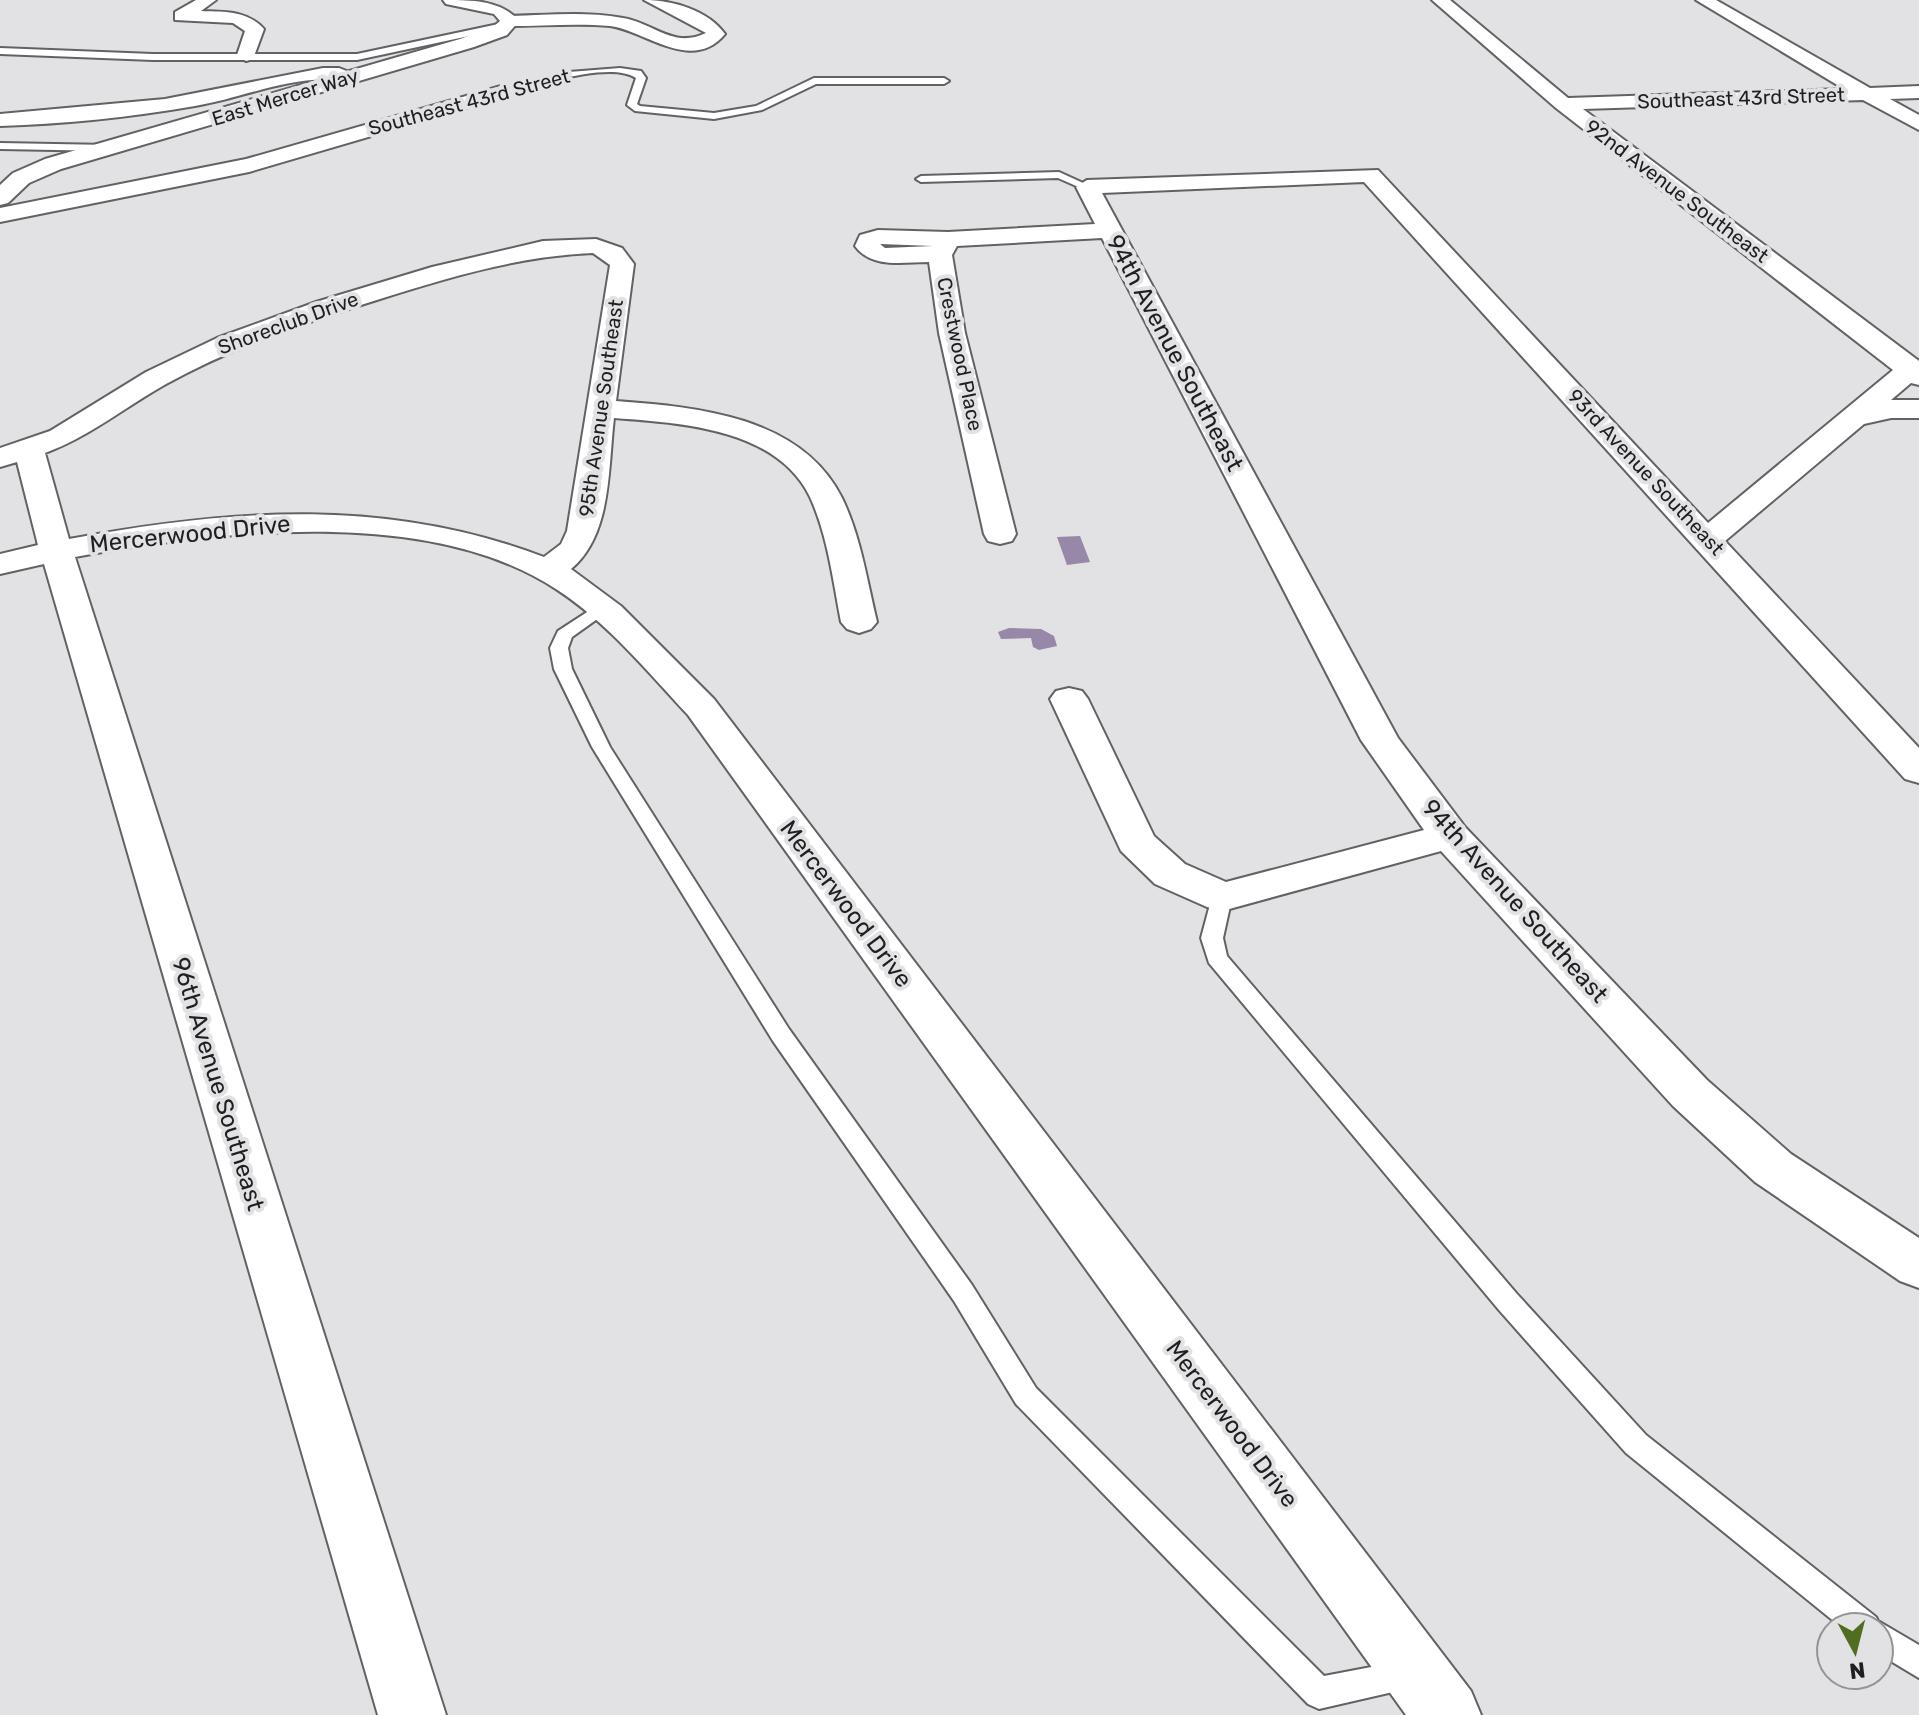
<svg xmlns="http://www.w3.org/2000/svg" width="1919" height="1715" font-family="Rubik,sans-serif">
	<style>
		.water { fill: #9787a9 }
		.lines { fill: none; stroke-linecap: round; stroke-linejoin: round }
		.service-casing { stroke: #636164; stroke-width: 4 }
		.minor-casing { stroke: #636164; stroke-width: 4 }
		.tertiary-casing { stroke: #636164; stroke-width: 4 }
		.service { fill: #fff; fill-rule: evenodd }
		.minor { fill: #fff; fill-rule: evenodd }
		.tertiary { fill: #fff; fill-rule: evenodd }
		.labels { text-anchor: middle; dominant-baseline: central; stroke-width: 8; stroke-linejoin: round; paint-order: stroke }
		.far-street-label { font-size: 20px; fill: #201f20; stroke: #e2e1e4 }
		.street-label { font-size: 24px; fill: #201f20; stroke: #e2e1e4 }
	</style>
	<rect width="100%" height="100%" fill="#e2e1e4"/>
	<path class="water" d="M1080,536L1090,562L1067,565L1057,537Z
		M1009,628L1041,629L1054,636L1057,646L1039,650L1033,647L1031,638L1001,639L998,632Z"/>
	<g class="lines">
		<g class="service-casing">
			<path id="service" d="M508,22L511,27L357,60H153L0,54V48L153,54H357Z
				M620,68L641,71L646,78L637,104L640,106L714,113L756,106L814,78H944L949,81L944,84H816L762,110L714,119L635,111L627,105L636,78C609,60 533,87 501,95L496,92L569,72Z
				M0,143L110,145L115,148L110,151L0,149Z
				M1059,172L1092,187L1083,189L1058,178L921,182L916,179L921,176Z
				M601,603L607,604V612L572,637L568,648L572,669L610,747L789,1029L972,1285L1036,1388L1324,1676L1408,1660L1419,1664L1424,1675L1419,1686L1319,1709L1308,1704L1016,1404L954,1301L773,1041L592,747L554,669L550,648L558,631Z
				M1222,890L1232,897L1223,938L1227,956L1517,1294L1646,1435L1876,1617L1878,1621L1919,1645V1678L1879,1654V1627H1841L1626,1453L1499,1310L1209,963L1201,938L1212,897Z"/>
		</g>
		<g class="minor-casing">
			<path id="minor" d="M196,0H216L201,11C224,12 247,10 264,29L253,59L246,61L237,55L245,31L233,23L175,20V12Z
				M644,0C672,0 708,10 725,34C692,74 644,30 610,26C577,23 543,26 510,26L501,21L510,16C547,15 586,11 623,18C654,23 673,49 706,33Z
				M1432,0H1450L1568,98L1844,89L1696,0H1716L1870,88L1919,86V98L1890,99L1919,115V130L1863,100L1583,109L1919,361V385L1911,383L1891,400H1919V418H1891L1864,424L1725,541L1919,748V783L1905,779L1364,182L1102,193L1398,738L1465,827L1707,1080L1791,1154L1919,1238V1288L1900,1281L1755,1182L1673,1106L1441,851L1222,911L1207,907L1155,884L1121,851L1050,699L1056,691L1069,688L1082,691L1088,699L1154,836L1185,864L1226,882L1424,830L1361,740L1102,238L957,246L952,255L965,333L1016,534L1012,541L1000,544L988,541L984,534L939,333L929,262C903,262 872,269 855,246L860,235L878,230L948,232L1095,224L1076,187L1087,180L1378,170L1708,523L1893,370L1556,108ZM880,244L933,246L885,248Z
				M323,68H339L362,77L352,83C302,70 245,98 195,106C131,117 66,124 0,126V114L165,99Z
				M501,86L508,88L511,92L508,96L249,172L0,222V208L246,159Z
				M596,239L622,248L634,264L616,401C697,407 801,416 842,498C861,537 867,581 877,622L871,629L859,633L847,629L841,622C833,581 828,536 810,497C777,428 680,423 614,418C608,468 612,535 571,569L621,606L714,699L1471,1691L1481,1715H1406L688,715C647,671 607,622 556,589C428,505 217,531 75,557L446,1715H378L44,564L0,574V554L38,545L17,462L0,467V448L50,431L146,372L217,338L316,302L432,267L543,241ZM593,253L610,265L567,531L561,544L544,557C386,497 233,509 69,539L45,453C89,437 125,407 166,384C233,347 307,322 380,299C450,277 519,256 593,253Z"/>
		</g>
		<g class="tertiary-casing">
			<path id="tertiary" d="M443,0C472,0 501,0 519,21L507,35L474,47L61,169L29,183L8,203L0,205V185L13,173L45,159L460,39L493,27L500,21L494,14L446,4Z"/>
		</g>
		<use href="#service" class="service"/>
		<use href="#minor" class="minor"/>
		<use href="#tertiary" class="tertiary"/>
	</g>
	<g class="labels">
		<g class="far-street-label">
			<text transform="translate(285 97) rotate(-17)">East Mercer Way</text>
			<text transform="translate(1741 98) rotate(-2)">Southeast 43rd Street</text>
			<text transform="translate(469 102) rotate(-15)">Southeast 43rd Street</text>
			<text transform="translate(1677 191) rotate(37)">92nd Avenue Southeast</text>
			<text transform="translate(288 323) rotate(-20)">Shoreclub Drive</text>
			<text transform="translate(960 354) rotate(78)">Crestwood Place</text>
			<text transform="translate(601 408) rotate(-82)">95th Avenue Southeast</text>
			<text transform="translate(1646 472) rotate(47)">93rd Avenue Southeast</text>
		</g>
		<g class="street-label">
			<text transform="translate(1175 353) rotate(62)">94th Avenue Southeast</text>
			<text transform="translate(190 534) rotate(-6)">Mercerwood Drive</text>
			<text transform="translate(1515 901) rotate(48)">94th Avenue Southeast</text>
			<text transform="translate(846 904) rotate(53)">Mercerwood Drive</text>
			<text transform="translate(218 1084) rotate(73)">96th Avenue Southeast</text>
			<text transform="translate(1232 1424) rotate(53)">Mercerwood Drive</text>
		</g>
	</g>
	<g transform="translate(1855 1651) rotate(173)"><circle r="38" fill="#e2e1e4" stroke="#949396" stroke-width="2"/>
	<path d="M0-6L14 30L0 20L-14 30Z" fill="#516d20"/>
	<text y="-12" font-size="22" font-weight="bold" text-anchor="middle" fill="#201f20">N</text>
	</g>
</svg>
